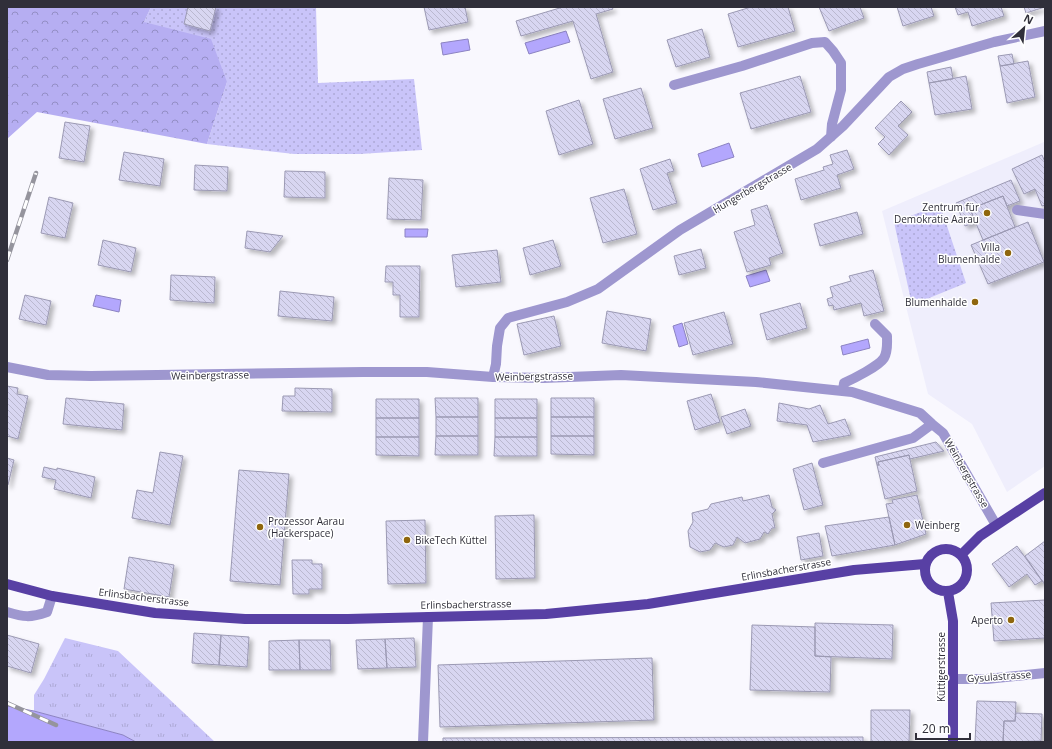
<svg xmlns="http://www.w3.org/2000/svg" width="1052" height="749" font-family="'Open Sans',sans-serif">
	<style>
		.built { fill: #efeefc }
		.grass { fill: url(#grass-dots) }
		.forest { fill: url(#forest-crowns) }
		.park { fill: url(#park-tufts) }
		.water { fill: #b3a7fd; stroke: #8c83c2 }
		.building { fill: url(#building-back-hatch); stroke: #9b99b3; filter: url(#shadow) }
		.lines { fill: none; stroke-linecap: round; stroke-linejoin: round }
		.minor { stroke: #9e97cf; stroke-width: 10 }
		.major { stroke: #5840a4; stroke-width: 10 }
		.rail-casing { stroke: #95949d; stroke-width: 4.5 }
		.rail { stroke: #fff; stroke-width: 3; stroke-dasharray: 9; stroke-linecap: butt }
		.poi-dot { fill: #8f660d; stroke: #fff; stroke-width: 1.5 }
		.labels { text-anchor: middle; dominant-baseline: central; stroke-width: 3; stroke-linejoin: round; paint-order: stroke }
		.street-label { font-size: 10px; fill: #302f3a; stroke: #fff }
		.poi-label { font-size: 10px; fill: #302f3a; stroke: #fff; text-anchor: end }
	</style>
	<defs>
		<pattern id="grass-dots" width="8" height="8" patternUnits="userSpaceOnUse"><rect width="8" height="8" fill="#c9c4f9"/><path d="M2 2h.1M6 6h.1" fill="none" stroke="#ada9d6" stroke-width="1.8" stroke-linecap="round"/></pattern>
		<pattern id="forest-crowns" width="20" height="18" patternUnits="userSpaceOnUse"><rect width="20" height="18" fill="#b6aef2"/><path d="M2 6a3 3 0 1 1 6 0M12 15a3 3 0 1 1 6 0" fill="none" stroke="#948ec5"/></pattern>
		<pattern id="park-tufts" width="24" height="20" patternUnits="userSpaceOnUse"><rect width="24" height="20" fill="#c9c4f9"/><path d="M3 7l-1-3M5 7V3M7 7l1-3M15 17l-1-3M17 17v-4M19 17l1-3" fill="none" stroke="#ada9d6"/></pattern>
		<pattern id="building-back-hatch" width="6" height="6" patternUnits="userSpaceOnUse"><rect width="6" height="6" fill="#d8d6f1"/><path d="M-1 5l2 2M0 0l6 6M5-1l2 2" fill="none" stroke="#bab8cf"/></pattern>
		<filter id="shadow"><feDropShadow dx="3.5" dy="3.5" stdDeviation="2" flood-color="#0004"/></filter>
	</defs>
	<rect width="100%" height="100%" fill="#f9f8fe"/>
	<path class="built" d="M1044,142L1045,466L1007,492L972,424L928,394L882,211Z"/>
	<path class="grass" d="M151,7H316L318,83L414,79L422,150L360,154H294L207,144L227,82L144,22Z
		M940,205L966,283L912,305L894,222Z"/>
	<path class="forest" d="M7,7H151L144,22L211,39L227,82L207,144L37,112L7,139Z"/>
	<path class="park" d="M65,638L118,651L215,742H136L123,735L34,711V695L44,679Z"/>
	<path class="water" d="M566,31L570,42L529,54L525,43Z
		M468,39L470,50L443,55L441,43Z
		M729,143L734,157L702,167L698,154Z
		M405,229H428L427,237H405Z
		M766,270L770,281L750,287L746,276Z
		M96,295L121,300L119,312L93,306Z
		M682,323L688,344L679,347L673,326Z
		M868,339L870,348L843,355L841,346Z
		M7,706L34,711L123,735L136,742H7Z"/>
	<path class="building" d="M188,7H216L210,31L184,24Z
		M424,7H465L468,22L429,30Z
		M563,7H612L613,9L596,14L613,72L591,79L573,21L521,36L516,21Z
		M751,7H788L795,31L738,47L728,14Z
		M819,7H860L864,18L829,31Z
		M897,7H931L934,16L903,26Z
		M955,7H1001L1004,16L972,26L968,12L958,15Z
		M1024,7H1045L1026,13Z
		M702,29L710,57L676,67L667,40Z
		M1012,54L1014,64L1000,66L998,56Z
		M1028,61L1035,97L1007,103L1000,66Z
		M951,67L953,79L929,83L927,72Z
		M800,76L811,112L751,129L740,93Z
		M966,76L972,109L935,115L929,83Z
		M641,88L653,128L615,139L603,99Z
		M579,100L593,144L559,155L546,111Z
		M901,101L912,112L898,126L908,135L889,155L878,144L885,137L875,128Z
		M65,122L90,126L84,162L59,158Z
		M847,150L854,169L837,175L841,188L801,200L795,179L824,170L823,167L833,164L830,155Z
		M124,152L164,159L160,186L119,180Z
		M1042,155L1045,162V205L1042,206L1035,189L1024,194L1012,169Z
		M670,159L674,171L667,173L677,203L653,210L640,169Z
		M195,165L228,167L227,191L194,190Z
		M285,171L325,172V198L284,197Z
		M389,178L423,180L421,220L387,219Z
		M1011,180L1020,201L1007,206L1003,196L970,209L976,222L965,226L956,203Z
		M624,189L637,234L603,243L590,198Z
		M1003,196L1015,227L983,240L970,209Z
		M49,197L73,203L65,238L41,233Z
		M767,205L783,253L769,258L771,265L747,272L734,232L755,225L751,210Z
		M857,212L863,234L820,246L814,224Z
		M1028,222L1044,262L988,284L971,245Z
		M247,231L283,236L270,252L245,248Z
		M103,240L136,248L131,272L98,265Z
		M553,240L561,266L530,275L523,248Z
		M701,249L706,268L679,275L674,256Z
		M497,250L501,282L456,287L452,255Z
		M386,266H420L419,317H400V295H393V282H385Z
		M873,270L884,311L864,316L861,303L834,310L833,305L829,306L827,299L833,297L830,287L851,281L849,276Z
		M171,275L215,277L214,303L170,300Z
		M280,291L334,297L332,321L278,316Z
		M25,295L51,301L46,325L19,319Z
		M800,303L807,328L767,340L760,314Z
		M607,311L651,319L646,351L602,343Z
		M724,312L733,344L693,355L684,323Z
		M554,316L561,346L524,355L517,324Z
		M7,386L18,388L17,394L28,396L18,439L7,436Z
		M295,388L332,389V412L282,411L283,396H295Z
		M711,394L720,422L695,430L687,401Z
		M66,398L124,404L122,430L63,424Z
		M435,398H478V417H436Z
		M551,398H594V417H551Z
		M376,399H419V418H376Z
		M495,399H537V418H495Z
		M779,403L809,409L820,405L828,424L845,419L851,435L813,442L807,425L777,421Z
		M745,409L751,426L727,434L721,417Z
		M436,417H478V436H436Z
		M551,417H594V436H551Z
		M376,418H419V437H376Z
		M495,418H537V437H495Z
		M436,436H478V455H435Z
		M551,436H594V455L551,454Z
		M376,437H419V456L376,455Z
		M495,437H537V456H494Z
		M936,442L944,451L910,459L909,455L878,462L879,465H877L875,457Z
		M160,452L183,456L170,525L132,518L137,490L153,493Z
		M909,455L917,491L885,499L877,465H879L878,462Z
		M7,458L14,460L8,485H7Z
		M812,463L823,505L804,510L793,469Z
		M44,467L57,470V468L95,477L91,498L54,489L56,480L42,477Z
		M239,470L289,474L280,585L230,581Z
		M769,495L772,507L776,510L772,514L775,528H772L768,534L764,532L760,539L745,543L737,537L733,545L724,547L715,543L710,550L700,552L690,547L688,531L693,522L692,513L708,509L711,504L742,497L743,501Z
		M917,495L926,534L895,545L886,504L893,503L892,500Z
		M534,515L535,578L496,579L495,516Z
		M889,517L895,545L832,556L825,526Z
		M425,520L426,583L388,584L386,521Z
		M819,533L823,556L801,560L797,537Z
		M1045,541V585L1025,556Z
		M1017,546L1042,581L1035,585L1027,574L1009,587L992,564Z
		M129,557L174,565L169,597L124,589Z
		M292,560H312V564H322V589H309V594H293Z
		M1045,600V638L994,641L991,603Z
		M815,623L893,625L892,659L815,656Z
		M752,625L815,627V656L831,657L830,692L750,690Z
		M194,633L221,635L219,665L192,663Z
		M7,635L39,644L31,673L7,666Z
		M221,635L249,637L247,667L219,665Z
		M414,638L416,667L387,668L385,639Z
		M385,639L387,668L358,669L356,640Z
		M299,640L300,670H269V641Z
		M299,640H330L331,670H300Z
		M652,658L654,720L440,727L438,665Z
		M977,701L1016,702L1015,721H1004L1003,742H975Z
		M871,710H910L909,742H871Z
		M1016,713L1042,714L1041,741L1003,742L1004,721H1015Z
		M863,737V742H443V738Z"/>
	<g class="lines">
		<path class="minor" d="M674,85L742,66L812,43L825,42L833,51L841,63V90L832,124L831,137
			M1017,210L1045,214
			M7,367L48,375L91,376L363,372H427L493,377L543,378L621,375L756,382L852,392L920,413L932,424L943,433L996,525
			M493,377L496,364L497,346L500,328L508,318L567,302L598,289L680,230L817,149L843,126L889,77L903,69L918,64L994,42L1045,31
			M843,391L844,383C853,379 879,366 884,358C888,351 887,344 887,336L875,324
			M823,463L913,438L932,424
			M7,612C24,617 30,618 47,612L52,596
			M953,679H987L1045,673
			M423,742L428,617"/>
		<path class="major" d="M925 570a21 21 0 1 1 42 0a21 21 0 1 1-42 0Z
			M961,555L980,536L1045,493
			M7,584L52,596L155,613L245,619H348L546,614L648,604L854,570L925,564
			M948,592L953,621V742"/>
		<g class="rail-casing">
			<path id="rail" d="M7,260L36,173
				M7,703L56,725"/>
		</g>
		<use href="#rail" class="rail"/>
	</g>
	<g class="poi-dot">
		<circle cx="987" cy="213" r="4"/>
		<circle cx="1008" cy="253" r="4"/>
		<circle cx="975" cy="302" r="4"/>
		<circle cx="907" cy="525" r="4"/>
		<circle cx="260" cy="527" r="4"/>
		<circle cx="407" cy="540" r="4"/>
		<circle cx="1011" cy="620" r="4"/>
	</g>
	<g class="labels">
		<g class="street-label">
			<text transform="translate(752 188) rotate(-30)">Hungerbergstrasse</text>
			<text transform="translate(210 375) rotate(-1)">Weinbergstrasse</text>
			<text transform="translate(534 376) rotate(-1)">Weinbergstrasse</text>
			<text transform="translate(967 473) rotate(60)">Weinbergstrasse</text>
			<text transform="translate(786 569) rotate(-10)">Erlinsbacherstrasse</text>
			<text transform="translate(144 597) rotate(7)">Erlinsbacherstrasse</text>
			<text transform="translate(466 604) rotate(-1)">Erlinsbacherstrasse</text>
			<text transform="translate(941 667) rotate(-90)">Küttigerstrasse</text>
			<text transform="translate(999 676) rotate(-4)">Gysulastrasse</text>
		</g>
		<g class="poi-label">
			<text x="979" y="207">Zentrum für<tspan x="979" dy="12">Demokratie Aarau</tspan></text>
			<text x="1000" y="247">Villa<tspan x="1000" dy="12">Blumenhalde</tspan></text>
			<text x="967" y="302">Blumenhalde</text>
			<text x="268" y="521" text-anchor="start">Prozessor Aarau<tspan x="268" dy="12">(Hackerspace)</tspan></text>
			<text x="915" y="525" text-anchor="start">Weinberg</text>
			<text x="415" y="540" text-anchor="start">BikeTech Küttel</text>
			<text x="1003" y="620">Aperto</text>
		</g>
	</g>
	<rect width="1052" height="749" fill="none" stroke="#302f3a" stroke-width="16"/>
	<g transform="translate(1024 28) rotate(27)" stroke="#ffffff" stroke-width="3" paint-order="stroke">
	<path d="M0-3L7 15L0 10L-7 15Z" fill="#302f3a"/>
	<text y="-6" font-size="11" font-weight="bold" text-anchor="middle" fill="#302f3a">N</text>
	</g>
	<path d="M916 733v6h54v-6" fill="none" stroke="#302f3a" stroke-width="2"/>
	<text x="922" y="733" font-size="12" fill="#302f3a" stroke="#ffffff" stroke-width="3" paint-order="stroke">20 m</text>
</svg>
